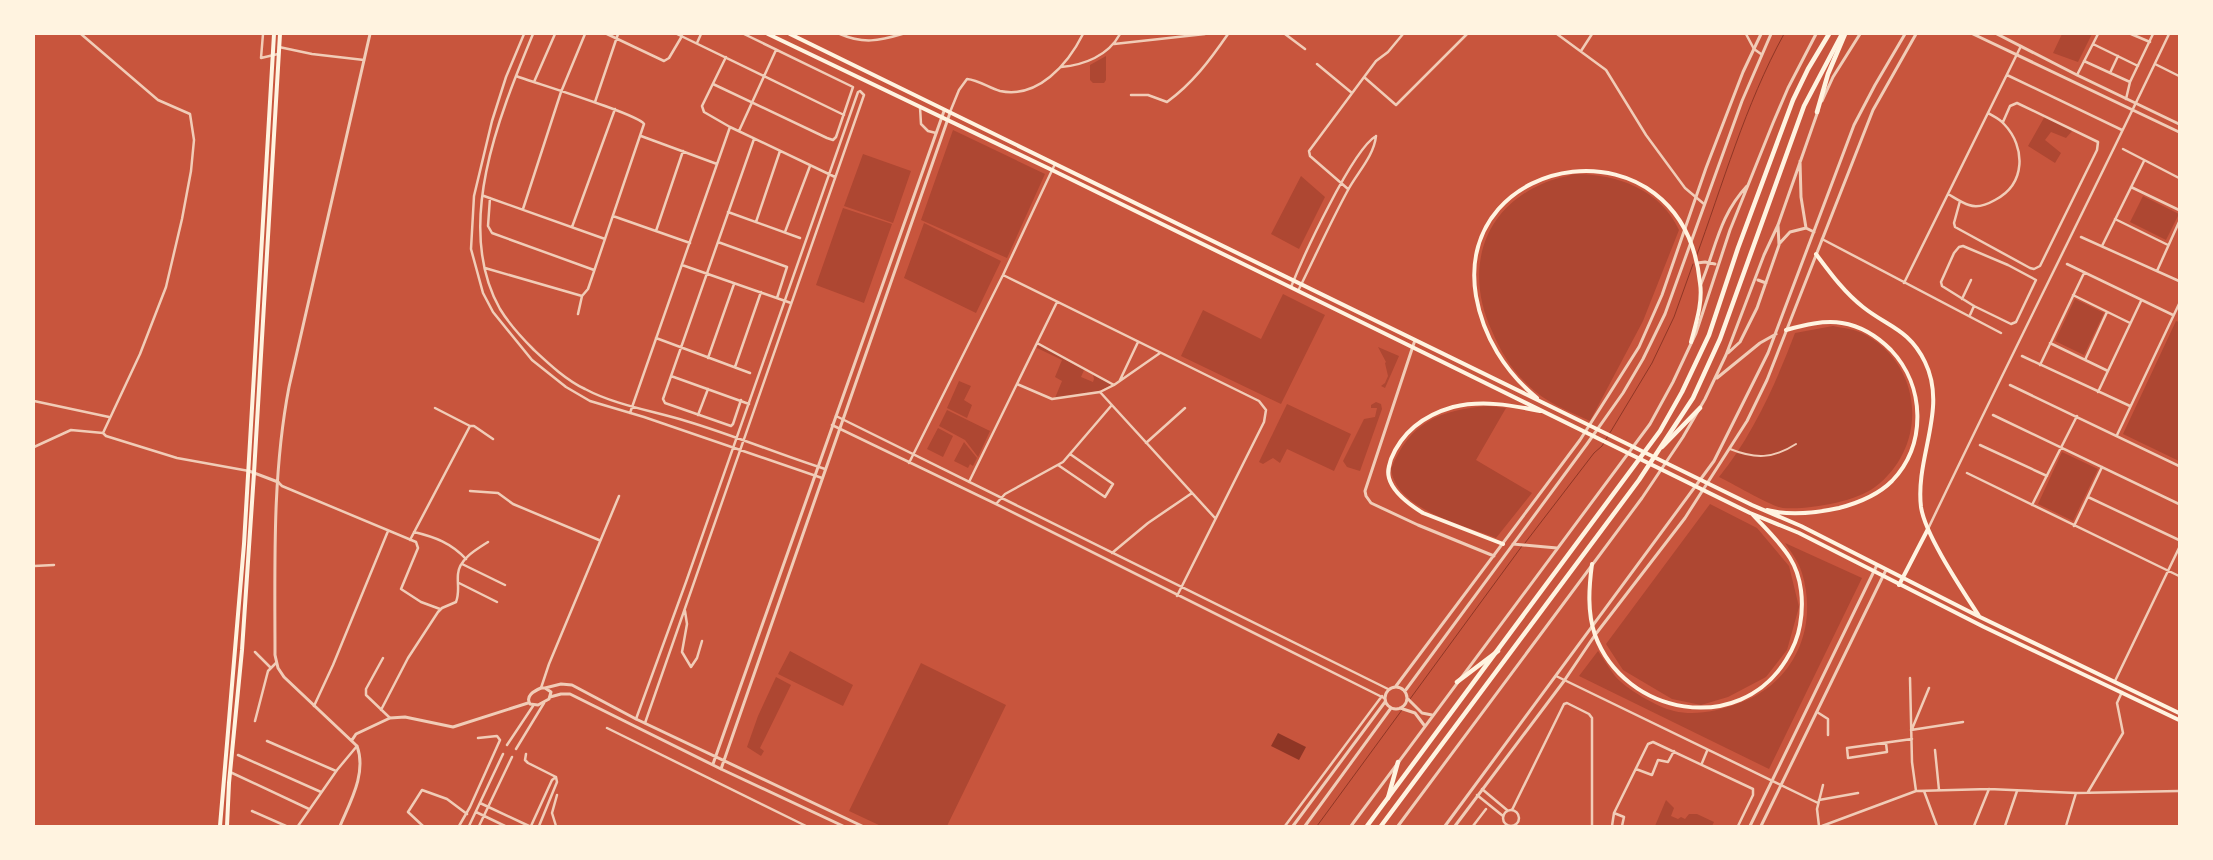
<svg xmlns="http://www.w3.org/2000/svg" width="2213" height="860" font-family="'Roboto Serif',serif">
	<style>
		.green { fill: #ae4732 }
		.water { fill: #8f3625 }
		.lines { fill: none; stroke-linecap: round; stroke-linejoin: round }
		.stream { stroke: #8f3625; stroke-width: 1 }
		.pedestrian { stroke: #f1ccb7; stroke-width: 2 }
		.minor { stroke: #f1ccb7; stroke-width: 2.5 }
		.tertiary { stroke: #f1ccb7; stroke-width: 3 }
		.secondary { stroke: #fff3e0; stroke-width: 4 }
		.trunk { stroke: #fff3e0; stroke-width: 4.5 }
		.motorway { stroke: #fff3e0; stroke-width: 4.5 }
	</style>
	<rect width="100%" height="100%" fill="#c8553d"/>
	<path class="green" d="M2062,34H2092L2078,62L2053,53Z
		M1106,56V80L1104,83H1093L1090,80V65Z
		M2045,116L2073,130L2066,138L2051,132L2045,140L2061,153L2055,163L2028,146Z
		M953,130L1045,174L1007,258L921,220Z
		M863,154L911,171L893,223L844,206Z
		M1575,174C1617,174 1660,189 1679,230L1643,321L1590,421C1568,411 1545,402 1528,385C1511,369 1501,352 1492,331C1465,273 1480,211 1542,184C1552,179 1564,177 1575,174Z
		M1301,176L1325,197L1299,249L1271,234Z
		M2143,196L2179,214L2166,240L2130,222Z
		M843,208L892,224L864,303L816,285Z
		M924,223L1001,261L976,313L904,278Z
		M1283,294L1325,315L1281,404L1181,356L1203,310L1261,339Z
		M2075,299L2104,313L2084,355L2055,341Z
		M2176,321L2179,322V461L2123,434Z
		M1833,326C1842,328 1854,329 1862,333C1924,364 1929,446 1875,487C1855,502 1808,510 1783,508C1772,507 1732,483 1719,477C1753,435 1776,383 1795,333Z
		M1038,344L1084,370L1081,377L1093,382L1094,379L1093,375L1112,385L1099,391L1055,398L1062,381L1055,377L1062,360L1037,348Z
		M1378,347L1399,356L1385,388L1381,386L1385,383L1388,376L1385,363L1386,362Z
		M959,381L971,386L964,400L972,405L967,418L947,408Z
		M1376,402L1381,404L1382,409L1360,471L1347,467L1343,461L1364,419L1375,417L1377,408H1371V405Z
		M1287,404L1351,434L1334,471L1287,449L1280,463L1273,458L1263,464L1259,462Z
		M1488,406L1506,408L1476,460L1532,493L1496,538C1464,525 1396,510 1391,469C1410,422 1439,410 1488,406Z
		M947,410L990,431L978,457L965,440L939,426Z
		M938,428L953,436L943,457L927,449Z
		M964,442L977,458L973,466L970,464L968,468L954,461Z
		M2062,452L2098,469L2073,521L2038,504Z
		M1710,504L1757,528L1789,566L1799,607L1787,650L1766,677L1728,697L1701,705L1672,699L1623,670L1606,644Z
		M1785,543L1862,578L1769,769L1579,676L1598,651C1604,660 1609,668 1615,676C1626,689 1657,707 1674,711C1695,716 1717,711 1737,704C1793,685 1819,629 1802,573C1799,562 1791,552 1785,543Z
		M790,651L853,685L843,706L778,674Z
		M921,663L1006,705L947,826H881L849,811Z
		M776,677L791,685L760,748L764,751L761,756L747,747L758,716Z
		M1666,800L1674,808L1671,816L1678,819L1681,817L1685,819L1689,814H1697L1714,822L1712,826H1655Z"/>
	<path class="water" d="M1278,733L1306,747L1299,760L1271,746Z"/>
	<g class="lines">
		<path class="stream" d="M1695,260C1723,184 1745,105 1784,34
			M1525,543L1594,453L1602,446L1652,363L1674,317L1693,264
			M1317,826L1522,546"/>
		<path class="pedestrian" d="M1730,449C1755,459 1773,459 1796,444"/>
		<path class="minor" d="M81,34L158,100L190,114L194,140L191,171L182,219L166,287L140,354L103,433
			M263,34L261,58L278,54
			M524,34L506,77L492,121L474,196L471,249L483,293L493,312L532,360L566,387L590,401L644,417L822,478
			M533,34C500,114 453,226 500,309C509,324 522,338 534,350C549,364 566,380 585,389C615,405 653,411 686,421C733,435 778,454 825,469
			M607,34L664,61L669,58L682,36
			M677,34L844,115
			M840,34C863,44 879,41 902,34
			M1285,34L1305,49
			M1557,34L1606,70L1646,135L1685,188L1704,204
			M1746,34L1754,49L1761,54
			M2131,34L2150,42
			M697,43L701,34
			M1114,44L1205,34
			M2093,44L2138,66
			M279,47L312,54L364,60
			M1581,51L1592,34
			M726,57L702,106L704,112L730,127L835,177
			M2084,61L2130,82
			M1317,64L1352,93
			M2155,64L2179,76
			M1061,67C1084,65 1108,56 1120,34
			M2110,73L2118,56
			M2007,75L2122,130
			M2077,75L2098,34
			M516,76C535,83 638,114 644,124L588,289L582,296L578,314
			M1364,77L1396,105L1467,34
			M534,82L555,34
			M713,84L827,138L833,140L836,137L853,87L744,34
			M1131,95H1148L1167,102C1193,83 1210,60 1228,34
			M2126,99L2130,82L2153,34
			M595,102L618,34
			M920,107L921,124L928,131L936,133
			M950,112L959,90L967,79C979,80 989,88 1000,91C1038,99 1068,64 1083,34
			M739,131L776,50
			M641,136L717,164
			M2123,149L2179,178
			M2131,187L2179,210
			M1348,189L1310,156L1309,151L1376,61L1388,52L1403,34
			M1948,194C1955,198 1962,203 1969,205C1977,208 1988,204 1995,200C2026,184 2026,147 2004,124C2000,119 1993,116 1988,113
			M484,196L605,239
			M490,198L488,226L492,233L594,270
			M1960,201L1954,223L1955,227L2030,268L2034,269L2040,266L2097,150L2098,142L2017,103L2010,106L2003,122
			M523,209L561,92L585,34
			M728,212L800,238
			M613,216L690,243
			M2115,219L2168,245
			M756,222L780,151
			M572,227L615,109
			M656,231L683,151
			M785,232L810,166
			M2081,237L2179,281
			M1822,239L2001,333
			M718,242L787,267L777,298
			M1963,246L2008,265L2036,280L2016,322L2011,324L1974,306L1942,286L1941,282L1954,253L1959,247Z
			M2102,246L2144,161
			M2067,264L2173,315
			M682,265L791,303
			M485,268L582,296
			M2157,271L2179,222
			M1003,275L1259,401L1266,410L1264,422L1177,596
			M1904,283L2021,46
			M1291,287C1303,257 1352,150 1376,136
			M1298,291C1315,257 1330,223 1348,190C1357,173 1374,156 1376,136
			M2073,295L2130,323
			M1962,299L1971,280
			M1970,315L1974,306
			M656,338L750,373
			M1037,343L1114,385
			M2050,343L2108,371
			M2022,356L2130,406
			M708,358L734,284
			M2085,360L2107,312
			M2040,365L2084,273
			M735,367L761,292
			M671,376L749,404
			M1120,380L1138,342
			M1017,384L1052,399L1100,392L1114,385L1160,353
			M2010,385L2179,466
			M1100,392L1215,518
			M2098,392L2141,301
			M741,400L733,424L731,426L665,403L663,399L754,139
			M34,401L109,417
			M435,408L470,426
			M630,413L730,127
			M698,415L708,389
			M1993,415L2179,504
			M836,416L1388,689
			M832,425L996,504L1384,698
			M2117,435L2179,304
			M1146,443L1185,408
			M1980,445L2047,476
			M34,447L71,430L103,433L106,436L177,458L249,471
			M909,463L1003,275L1055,164
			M1058,465L1105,497L1113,484L1070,454
			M1967,473L2179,576
			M278,482L282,486L416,542L418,548L401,589L421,602L440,609
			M969,482L1057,302
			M470,491L498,493L513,504L599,540
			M2088,497L2179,540
			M996,504L1005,494L1063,462L1111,406
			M2032,505L2077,416
			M2074,526L2102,467
			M1928,529C2007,363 2090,200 2169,34
			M414,532C435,537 451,543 466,559
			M410,540L470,426H474L493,439
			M1112,553L1148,523L1192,493
			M462,564L505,585
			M34,566L54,565
			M459,583L497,602
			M685,611L687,624L682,652L691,667L697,658L702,641
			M255,652L270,667
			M383,658L366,689V695L390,718
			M1556,676L1818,803
			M1910,678L1912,762L1916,791
			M2115,681L2179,548
			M541,688L549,664L619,496
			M314,706L333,665L388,531
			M381,710L408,658L438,612L442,608L456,602C460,592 457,584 458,574C459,559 477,549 488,542
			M1817,712L1828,719V735
			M636,719L686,582L858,92L860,91L864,95L645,723
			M255,721L268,671L276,663
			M607,728L806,826
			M1912,729L1929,688
			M1911,730L1963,722
			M267,741L336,771
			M1886,743L1887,752L1848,758L1847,748L1912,739
			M507,745L533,706
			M516,749L544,703
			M1935,750L1939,790
			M526,754L525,760L528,763L556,777
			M238,755L321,792
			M1702,763L1707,751
			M1636,769L1652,775L1658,760L1668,762L1674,751
			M230,772L309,809
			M1482,789L1507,810
			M1924,791L1937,826
			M2088,792L2123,733L2117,703L2122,692
			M1477,795L1503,816
			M1819,800L1858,793
			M480,803L529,826
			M1503 818a8 8 0 1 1 16 0a8 8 0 1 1-16 0Z
			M1512,810L1564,704L1567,703L1589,714L1592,718V826
			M252,811L286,826
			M476,812L505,826
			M298,826L337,770L357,746
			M423,826L408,812L422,790L447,799L467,814
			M459,826L470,807L500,740L497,736L478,738
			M469,826L503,754
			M479,826L512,757
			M531,826L552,780L556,777
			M539,826L557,782L556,777
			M556,826L552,813L557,795
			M1285,826L1382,696
			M1473,826L1486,809
			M1612,826L1614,813
			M1622,826L1624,817L1614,813L1648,744L1653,742L1753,789V795L1738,826
			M1819,826L1817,809L1823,785
			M1822,826L1916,791L1989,789L2076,793L2179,791
			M1974,826L1989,789
			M2005,826L2017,791
			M2066,826L2076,793"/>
		<path class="tertiary" d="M1973,34L2179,132
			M1997,34L2077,75L2179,124
			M1822,101L1833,77L1860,34
			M1800,161L1801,197L1806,228
			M1779,244L1790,232L1806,228L1814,232
			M1697,263L1705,262L1715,264
			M1758,280L1766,283
			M1701,284C1716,248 1719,216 1747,186
			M1415,340L1365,491L1366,496L1371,503L1418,525L1494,556
			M1728,353L1740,342L1757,308L1779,245L1778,225
			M1717,378L1760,343L1776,334
			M249,471L278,482
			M1513,544L1557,548
			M1396,686L1580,440L1639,347L1662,295L1706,168L1743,72L1761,34
			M1385 698a11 11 0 1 1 22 0a11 11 0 1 1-22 0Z
			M541,688H545L551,692L549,699L538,705L530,704C525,696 534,691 541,688Z
			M545,688L561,684L572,685L636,719L862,826
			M1405,691L1587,444L1623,393L1643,359L1665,314L1742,101L1771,34
			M550,697L561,694H570L721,769L843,826
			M1408,699L1422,713L1432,715
			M1400,708L1415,713L1424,725
			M352,740L356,734L390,718L405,717L453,727L528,703
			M713,764L944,111
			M721,769L950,113
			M340,826C350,802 367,773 357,746L284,677L278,668L275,655C275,566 272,475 289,387L370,34
			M1293,826L1385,702
			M1305,826L1391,708
			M1351,826L1650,424L1673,382L1696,333L1730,230L1773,123L1788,88L1816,34
			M1398,826L1642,498L1683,437L1705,399L1726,355L1764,255L1778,225L1818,111
			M1445,826L1714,461L1768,353L1854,125L1875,85L1905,34
			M1455,826L1564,681L1595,635L1685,518L1747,421L1767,380L1873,110L1916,34
			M1750,826L1877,565
			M1761,826L1886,570"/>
		<path class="secondary" d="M768,34L1052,170L1750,513L1799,533L1984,627L2179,720
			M790,34L1752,505L1801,526L1980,617L2179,713
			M1816,254C1831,274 1844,292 1863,307C1888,327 1909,329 1925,362C1948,409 1915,457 1921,507C1925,535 1963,591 1979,616
			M1537,398C1505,372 1483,336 1476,296C1452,151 1683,114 1700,283C1703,302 1696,323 1691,342
			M1767,510C1790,516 1816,513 1839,508C1858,503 1878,495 1892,481C1927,444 1925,386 1891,350C1878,337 1861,326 1842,323C1824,320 1804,325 1786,330
			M1503,544L1423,513C1410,505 1393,493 1389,478C1387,471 1389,466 1391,459C1402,432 1425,415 1453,407C1482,400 1511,405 1540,411
			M1592,564C1589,587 1587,612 1595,635C1625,716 1739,736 1786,660C1793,649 1798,637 1800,625C1804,603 1802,577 1790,558C1780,542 1766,529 1753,515
			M1899,585L1928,529
			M220,826L244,544L274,34
			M227,826L229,783L242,650L254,473L280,34"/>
		<path class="trunk" d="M1367,826L1660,431L1682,392L1709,335L1738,248L1793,100L1808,69L1829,34
			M1381,826L1639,480L1693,398L1720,339L1804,106L1842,34"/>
		<path class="motorway" d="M1817,112L1828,74L1845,34
			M1662,447L1700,408
			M1457,682L1498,651
			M1388,798L1398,762"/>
	</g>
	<rect width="2213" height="860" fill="none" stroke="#fff3e0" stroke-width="70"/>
</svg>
